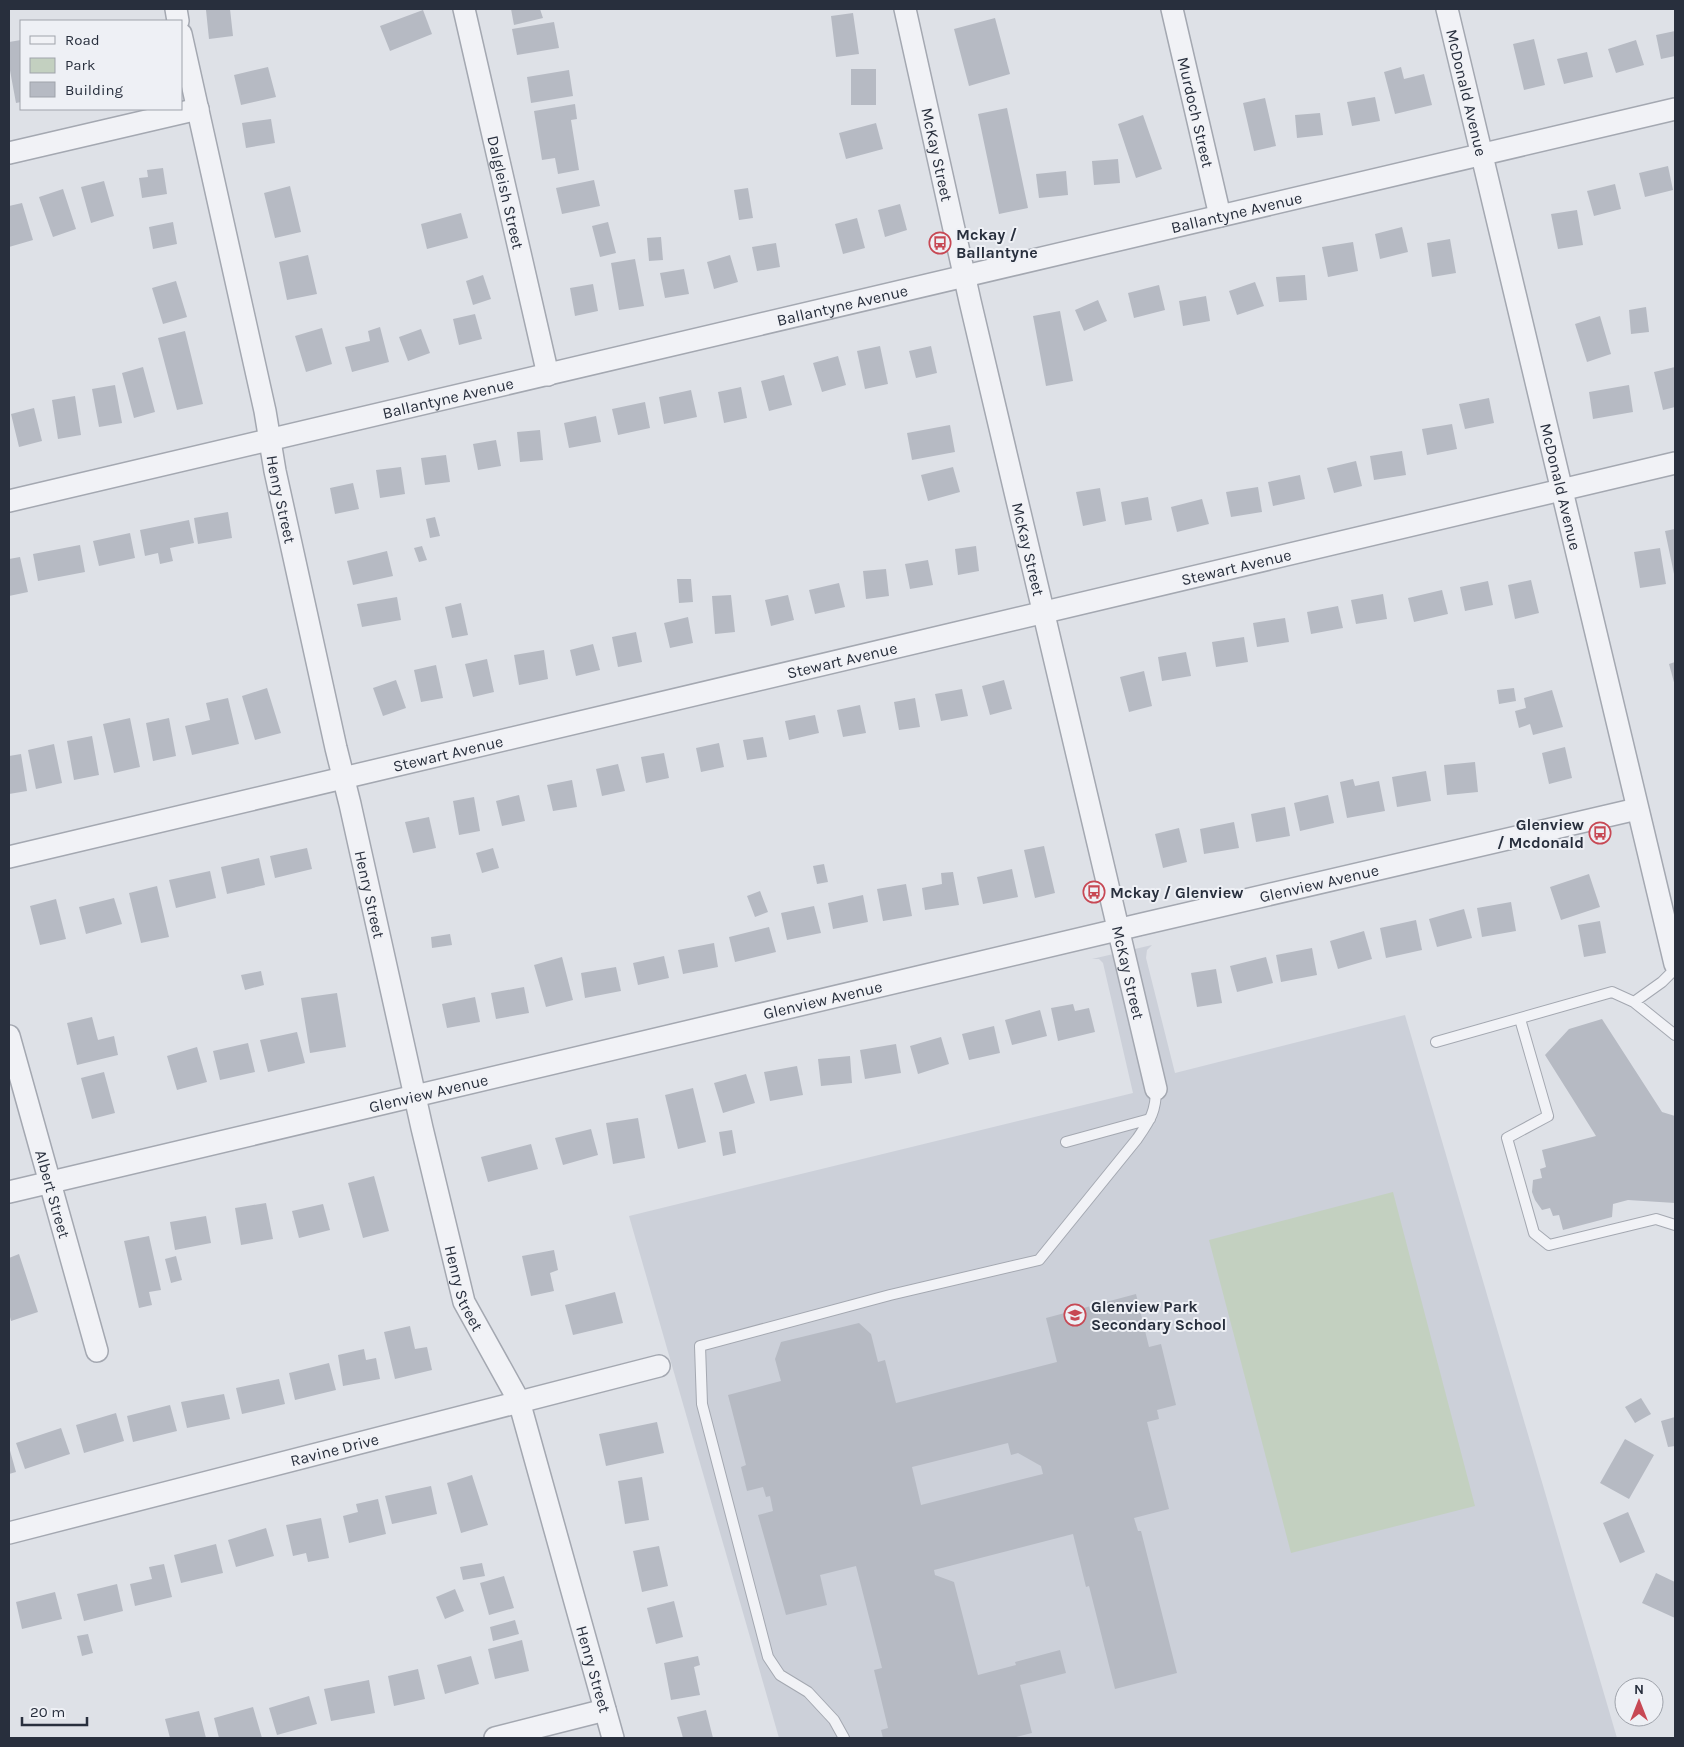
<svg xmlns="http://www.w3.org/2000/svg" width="1684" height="1747" font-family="Karla,sans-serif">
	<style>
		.built { fill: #ccd0d9 }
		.green { fill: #c3d0c0 }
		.building { fill: #b6bac3; fill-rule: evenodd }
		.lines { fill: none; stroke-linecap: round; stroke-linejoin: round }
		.lane-casing { stroke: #a4a8b1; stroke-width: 12 }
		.street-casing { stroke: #a4a8b1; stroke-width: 24 }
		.lane { stroke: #f1f2f6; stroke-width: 10 }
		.street { stroke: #f1f2f6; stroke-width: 21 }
		.labels { text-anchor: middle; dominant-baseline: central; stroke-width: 4; stroke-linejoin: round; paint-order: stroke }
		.street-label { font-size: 16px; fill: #282f3d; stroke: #eef0f5 }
		.poi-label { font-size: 16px; font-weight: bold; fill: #282f3d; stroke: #eef0f5; text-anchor: start }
	</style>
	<rect width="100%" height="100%" fill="#dee1e7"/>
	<path class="built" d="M1152,945L1147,950L1146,958L1175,1073L1405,1015L1617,1738H779L629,1216L1133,1093L1103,963L1099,959H1092Z"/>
	<path class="green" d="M1393,1192L1475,1506L1291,1553L1209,1240Z"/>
	<path class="building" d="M217,9H230L233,36L209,39L206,10Z
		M511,9H540L543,18L514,25Z
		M423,10L432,34L390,51L380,26Z
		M853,13L859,54L836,57L831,16Z
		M995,18L1010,74L969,86L954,29Z
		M554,22L559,48L517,55L512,29Z
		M1675,31V56L1661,59L1656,35Z
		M1534,39L1545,85L1524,90L1513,44Z
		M21,40V102L16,103L9,65V42Z
		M1636,40L1644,65L1616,73L1608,49Z
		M1587,52L1593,77L1564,84L1557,59Z
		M268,67L276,97L241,105L234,75Z
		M1401,67L1404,79L1424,74L1432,105L1395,114L1384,72Z
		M851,69H876V105H851Z
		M569,70L573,96L531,103L527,77Z
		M1375,97L1380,121L1352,126L1347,102Z
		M1265,98L1276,146L1254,151L1243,103Z
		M575,104L577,119L571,120L579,170L558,174L555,158L542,160L534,111Z
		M1007,108L1028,208L999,214L978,114Z
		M1320,113L1323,135L1297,138L1295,115Z
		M1143,115L1162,169L1136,178L1118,124Z
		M271,119L275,143L246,148L242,123Z
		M876,123L883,149L846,159L839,133Z
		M1118,159L1120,183L1094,185L1092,161Z
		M1668,166L1673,190L1645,197L1639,173Z
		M163,168L167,194L142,198L139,178L148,177L147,170Z
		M1066,171L1068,195L1039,198L1036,174Z
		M594,180L600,206L562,214L556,188Z
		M104,181L114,216L91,223L81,187Z
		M1615,184L1621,209L1594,216L1587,191Z
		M290,186L301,232L275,238L264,193Z
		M748,188L753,218L739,220L734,190Z
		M63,189L76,229L53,237L39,197Z
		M22,203L33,240L9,247V206Z
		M900,204L907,230L885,237L878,210Z
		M1577,210L1583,245L1558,249L1551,214Z
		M461,213L468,238L427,249L421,224Z
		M857,218L865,248L843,254L835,224Z
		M173,222L177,244L153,249L149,227Z
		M608,222L616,253L600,257L592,226Z
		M1402,227L1408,252L1380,259L1375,234Z
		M661,237L663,260L649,261L647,238Z
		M1450,239L1456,273L1432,277L1427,243Z
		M1353,242L1358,271L1328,277L1322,247Z
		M776,243L780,267L757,271L752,247Z
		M308,255L317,294L287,300L279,262Z
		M730,255L738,282L714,289L707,262Z
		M635,259L644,306L619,310L611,263Z
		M684,269L689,294L665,298L660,273Z
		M483,275L491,299L473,305L466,281Z
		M1305,275L1307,300L1279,302L1276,277Z
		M176,281L187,317L163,324L152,288Z
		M1255,282L1264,306L1237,315L1229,291Z
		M593,284L598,311L575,316L570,288Z
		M1159,285L1165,310L1134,318L1128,293Z
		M1206,296L1210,321L1183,326L1179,301Z
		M1098,300L1107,321L1084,331L1075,310Z
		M1646,307L1649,332L1631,334L1629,310Z
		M1060,311L1073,381L1046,386L1033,316Z
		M475,314L482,339L459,345L453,319Z
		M1600,316L1611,354L1587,362L1575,324Z
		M380,327L389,362L352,372L345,347L370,341L368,331Z
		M322,328L332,364L306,372L295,336Z
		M421,329L430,353L408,361L399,337Z
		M185,331L203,404L177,410L158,338Z
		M880,346L888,384L865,389L857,351Z
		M931,346L937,373L916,378L909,351Z
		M838,356L846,385L822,392L813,363Z
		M143,367L155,412L134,418L122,373Z
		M1675,367V407L1663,410L1654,372Z
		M784,375L792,405L769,411L761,381Z
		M115,385L122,423L99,427L92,389Z
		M1629,385L1633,412L1593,419L1589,392Z
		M741,387L747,418L724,423L718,392Z
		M691,390L697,417L664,424L659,397Z
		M75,396L81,435L58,439L52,400Z
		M1489,398L1494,423L1465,429L1459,404Z
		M645,402L650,428L618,435L612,409Z
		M34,408L42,441L19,447L11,414Z
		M596,416L601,442L569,448L564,423Z
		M1452,424L1457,449L1427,455L1422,429Z
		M950,425L955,452L912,460L907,433Z
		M540,430L543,460L520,462L517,432Z
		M496,440L501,466L478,470L473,444Z
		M1402,451L1406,475L1374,480L1370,456Z
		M446,455L450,482L425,485L421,458Z
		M1356,461L1362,486L1334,493L1327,468Z
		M401,467L405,494L380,498L376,470Z
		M953,467L960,492L928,501L921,475Z
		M1300,475L1305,499L1273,506L1268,482Z
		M353,483L359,509L335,514L330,488Z
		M1258,487L1262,512L1231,517L1226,492Z
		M1100,488L1106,521L1083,526L1076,492Z
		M1148,497L1152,520L1125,525L1121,502Z
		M1202,499L1209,524L1177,532L1171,507Z
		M228,512L232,538L198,544L194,518Z
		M435,517L440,536L430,538L426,519Z
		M189,520L194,543L170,548L173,561L160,564L158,553L145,556L140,530Z
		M1675,529V574H1674L1665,531Z
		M130,533L135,558L99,566L93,541Z
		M80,545L85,572L38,581L33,554Z
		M422,546L427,560L419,562L414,548Z
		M976,546L979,571L958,575L955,549Z
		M1660,548L1666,584L1640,588L1634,552Z
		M387,551L393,576L353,585L347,561Z
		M20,557L28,592L9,596V559Z
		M928,560L933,585L910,589L905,564Z
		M886,569L889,596L866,599L863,571Z
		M677,579H691L693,602L679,603Z
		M1531,580L1539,613L1515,619L1508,585Z
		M1488,581L1493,605L1465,611L1460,587Z
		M839,583L845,607L815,614L809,590Z
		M1442,590L1448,614L1414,622L1408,598Z
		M1383,594L1387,619L1356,624L1351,600Z
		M731,595L735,632L715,634L712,596Z
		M788,595L794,620L771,626L765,600Z
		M397,597L401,620L362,627L357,604Z
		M461,603L468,635L452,638L445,607Z
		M1338,606L1343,628L1311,634L1307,612Z
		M688,617L693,643L670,648L664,623Z
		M1285,618L1289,642L1257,647L1253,623Z
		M636,632L642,662L618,667L612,637Z
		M1244,637L1248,662L1216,667L1212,642Z
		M593,644L600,670L576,676L570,650Z
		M544,650L548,679L519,685L514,655Z
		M1186,652L1191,676L1162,681L1158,657Z
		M487,659L494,692L473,697L465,664Z
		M1675,662V686L1669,664Z
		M436,665L443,698L421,702L414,670Z
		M1144,671L1152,706L1129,712L1120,677Z
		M396,680L406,708L383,716L373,688Z
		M1004,680L1012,709L990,715L982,686Z
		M267,688L281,733L255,740L242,696Z
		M1514,688L1516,701L1499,704L1497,690Z
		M962,689L968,716L941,721L935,694Z
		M1552,690L1563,727L1533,735L1530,724L1519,728L1515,711L1526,708L1524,698Z
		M228,698L239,744L192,755L185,726L210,720L206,703Z
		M915,698L920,727L899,730L894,702Z
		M860,705L866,733L843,737L837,710Z
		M815,715L819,733L789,740L785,721Z
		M130,718L140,767L114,773L103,724Z
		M169,718L176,756L153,761L146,723Z
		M92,736L99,775L74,780L67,741Z
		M763,737L767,757L747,760L743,740Z
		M719,743L724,767L701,772L696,748Z
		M54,744L62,783L36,789L28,750Z
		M1565,747L1572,778L1549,784L1542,753Z
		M664,753L669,778L646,783L641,757Z
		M21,754L27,791L9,794V756Z
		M1475,762L1478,792L1447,795L1444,765Z
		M618,764L625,791L602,796L596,769Z
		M1426,771L1431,801L1397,807L1392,777Z
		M1353,779L1355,786L1379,781L1385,811L1347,818L1340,782Z
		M572,780L577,807L553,811L547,785Z
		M519,795L525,821L502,826L496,801Z
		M1328,795L1334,823L1300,831L1294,803Z
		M474,797L480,831L459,835L453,801Z
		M1285,807L1290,836L1256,842L1251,814Z
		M429,817L436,848L413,853L405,822Z
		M1234,822L1239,848L1204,854L1200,829Z
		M1179,828L1187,862L1163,868L1155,834Z
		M1044,846L1055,893L1035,898L1024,850Z
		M307,848L312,869L275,878L270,856Z
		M493,848L499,868L482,873L476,853Z
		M259,858L265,885L227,894L221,867Z
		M824,864L828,882L817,884L813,866Z
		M1012,869L1018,897L983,904L977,877Z
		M210,871L216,898L176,908L169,880Z
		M953,872L959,905L925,910L922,888L942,884L941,873Z
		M1589,874L1600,907L1561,920L1550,887Z
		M906,884L912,916L883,921L877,889Z
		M157,886L169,937L141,943L129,893Z
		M760,891L768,912L755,917L747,896Z
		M863,895L868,922L833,929L828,903Z
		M114,898L122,924L86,934L79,907Z
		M56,899L66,939L40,945L30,906Z
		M1511,902L1516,931L1482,937L1477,908Z
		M814,906L821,933L787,940L781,913Z
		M1464,909L1472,938L1437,947L1429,919Z
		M1416,920L1422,950L1386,958L1380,928Z
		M1600,921L1606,953L1584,957L1578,925Z
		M769,927L776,952L735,962L729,937Z
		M1364,931L1372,959L1338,969L1330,941Z
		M450,934L452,945L432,948L431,937Z
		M714,943L718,967L683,974L678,950Z
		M1312,948L1317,975L1281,982L1276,955Z
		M664,956L669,978L638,985L633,963Z
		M562,957L573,1000L546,1007L534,965Z
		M1266,957L1273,983L1237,992L1230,966Z
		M616,967L621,991L585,998L581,973Z
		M1216,969L1222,1003L1197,1007L1191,973Z
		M261,971L264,985L245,990L241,975Z
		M524,987L529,1013L496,1019L491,993Z
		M337,993L346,1047L310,1053L301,998Z
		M475,997L480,1022L447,1028L442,1004Z
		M1073,1004L1075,1011L1089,1008L1095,1032L1058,1041L1051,1008Z
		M1040,1010L1047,1036L1012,1045L1005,1020Z
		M92,1017L98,1040L114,1036L118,1055L77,1065L67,1023Z
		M1602,1019L1662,1112L1675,1116V1203L1628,1200L1613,1204L1612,1217L1563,1230L1559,1215L1553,1216L1550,1208L1542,1210L1535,1200L1532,1192L1533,1180L1542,1178L1540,1169L1546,1167L1542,1150L1596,1136L1545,1055L1569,1029Z
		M994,1026L1000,1053L969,1060L962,1034Z
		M297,1032L305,1063L268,1072L260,1040Z
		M941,1037L949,1064L918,1074L910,1046Z
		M248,1043L255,1072L220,1080L213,1051Z
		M896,1044L901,1073L865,1079L860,1050Z
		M197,1047L207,1082L177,1090L167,1056Z
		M850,1056L852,1083L821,1086L818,1059Z
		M797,1066L803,1095L770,1101L764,1072Z
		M104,1072L115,1113L92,1119L81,1078Z
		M746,1074L755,1103L723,1113L714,1083Z
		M693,1088L706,1142L678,1149L665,1095Z
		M638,1118L645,1158L613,1164L606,1123Z
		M591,1129L598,1155L563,1165L555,1138Z
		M732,1130L736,1153L723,1156L719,1132Z
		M531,1144L538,1169L488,1182L481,1157Z
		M374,1176L389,1231L363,1238L348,1183Z
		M266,1203L273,1239L241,1245L235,1208Z
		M323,1204L330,1230L299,1238L292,1211Z
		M206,1216L211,1243L175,1250L170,1222Z
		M149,1236L161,1290L149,1292L152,1305L139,1308L124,1241Z
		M554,1250L558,1270L550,1273L554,1291L531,1296L522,1256Z
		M19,1254L38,1312L11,1321L9,1313V1258Z
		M176,1256L182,1280L171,1283L165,1259Z
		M615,1292L623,1323L573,1335L565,1305Z
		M1136,1294L1149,1347L1161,1344L1176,1405L1157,1410L1159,1419L1147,1422L1169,1509L1134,1518L1138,1531H1141L1177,1673L1115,1689L1089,1586L1086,1587L1073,1534L934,1570L935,1575L954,1582L978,1675L1016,1665L1015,1662L1060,1650L1066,1673L1020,1685L1032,1733L1012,1738H883L881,1730L888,1728L874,1670L882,1668L856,1566L820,1575L827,1605L786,1615L758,1515L773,1511L770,1496L766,1497L763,1487L747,1491L741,1467L746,1465L728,1395L781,1381L775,1359L781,1342L859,1323L871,1334L878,1362L885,1360L896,1403L1057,1362L1046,1318ZM1008,1443L1011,1455L1018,1453L1041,1466L1043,1474L921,1505L912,1467Z
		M410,1326L415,1349L427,1347L432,1370L395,1379L384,1332Z
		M364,1349L366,1360L376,1358L380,1379L343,1386L338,1355Z
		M329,1363L336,1390L295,1400L289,1373Z
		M279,1379L285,1404L242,1414L236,1388Z
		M224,1394L230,1419L187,1428L181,1402Z
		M1641,1398L1651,1414L1635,1423L1625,1407Z
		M170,1405L177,1431L133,1442L127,1416Z
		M116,1413L124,1441L84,1453L76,1425Z
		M1675,1417V1446L1668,1447L1661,1421Z
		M657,1422L664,1453L606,1466L599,1434Z
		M61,1428L70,1454L25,1469L16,1443Z
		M1625,1439L1654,1455L1629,1499L1600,1483Z
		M9,1447L16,1472L9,1474Z
		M472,1475L488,1525L461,1533L447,1483Z
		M642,1477L649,1520L625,1524L618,1481Z
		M431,1486L437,1514L392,1524L385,1496Z
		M378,1499L386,1534L349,1543L343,1516L358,1512L356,1504Z
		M1628,1512L1645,1552L1620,1563L1603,1523Z
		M321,1518L329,1558L308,1562L306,1553L293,1556L286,1525Z
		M266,1528L274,1556L236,1567L228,1540Z
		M216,1544L223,1573L181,1583L174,1555Z
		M659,1546L668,1586L642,1592L633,1551Z
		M482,1563L485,1576L463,1580L460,1567Z
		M164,1564L172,1597L135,1606L130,1584L152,1579L149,1567Z
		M1656,1573L1675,1582V1618L1642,1603Z
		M504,1576L514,1608L489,1615L480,1583Z
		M117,1584L123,1611L84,1621L77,1594Z
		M455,1589L464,1611L445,1619L436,1597Z
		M55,1592L62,1619L22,1629L16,1602Z
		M674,1601L683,1637L656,1644L647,1608Z
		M515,1620L519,1634L493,1641L490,1627Z
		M88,1634L93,1653L82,1656L77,1636Z
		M522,1640L529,1671L495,1679L488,1649Z
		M471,1656L479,1684L445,1694L437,1665Z
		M698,1656L700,1665L694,1667L700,1695L671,1700L664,1663Z
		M418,1669L425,1699L394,1706L388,1676Z
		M369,1680L375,1713L331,1721L324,1689Z
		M309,1696L317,1724L277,1735L269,1708Z
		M253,1707L262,1738H219L214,1718Z
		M706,1710L713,1738H683L677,1717Z
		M199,1711L206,1738H170L165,1719Z"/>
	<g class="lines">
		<g class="lane-casing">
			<path id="lane" d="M1634,1002L1662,982L1675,969
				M1520,1019L1548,1116L1507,1138L1534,1233L1549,1245L1656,1219L1675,1225
				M1436,1042L1612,992L1634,1002L1675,1035
				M1066,1142L1150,1119
				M844,1738L834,1720L808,1692L780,1675L768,1657L702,1404L700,1346L890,1295L1039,1260L1137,1139C1150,1120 1156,1112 1156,1089"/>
		</g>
		<g class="street-casing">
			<g id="street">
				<path d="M176,9L178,21"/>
				<path id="s1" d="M464,9L548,375"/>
				<path id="s2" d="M905,9L970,301L1156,1089"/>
				<path id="s3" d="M1172,9L1220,216"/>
				<path id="s4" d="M1447,9L1675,964"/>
				<path id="s5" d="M181,34L265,411L275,471L336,748L350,804L422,1128L464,1302L519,1401L613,1738"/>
				<path d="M9,153L198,109"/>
				<path id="s6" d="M9,501L1675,109"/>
				<path id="s7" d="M9,857L1675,463"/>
				<path id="s8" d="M9,1036L97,1351"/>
				<path id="s9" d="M9,1192L1138,925L1637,809"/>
				<path id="s10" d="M9,1533L659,1366"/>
				<path d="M495,1738L605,1710"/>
			</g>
		</g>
		<use href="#lane" class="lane"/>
		<use href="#street" class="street"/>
	</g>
	<defs>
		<g id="bus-ring" transform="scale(1.125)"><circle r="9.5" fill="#eef0f5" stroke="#c74854" stroke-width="1.5"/><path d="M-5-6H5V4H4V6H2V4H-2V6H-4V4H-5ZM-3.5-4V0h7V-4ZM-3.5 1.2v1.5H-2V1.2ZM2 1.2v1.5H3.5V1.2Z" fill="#c74854"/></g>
		<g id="school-ring" transform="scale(1.125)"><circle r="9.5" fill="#eef0f5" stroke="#c74854" stroke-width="1.5"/><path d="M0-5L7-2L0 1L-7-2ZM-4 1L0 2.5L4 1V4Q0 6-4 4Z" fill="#c74854"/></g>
	</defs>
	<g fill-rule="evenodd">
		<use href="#bus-ring" x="940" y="243"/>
		<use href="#bus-ring" x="1600" y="833"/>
		<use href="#bus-ring" x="1094" y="892"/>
		<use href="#school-ring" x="1075" y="1315"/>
	</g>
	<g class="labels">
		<g class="street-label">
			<text stroke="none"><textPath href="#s4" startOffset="86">McDonald Avenue</textPath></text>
			<text stroke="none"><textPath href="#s3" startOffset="106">Murdoch Street</textPath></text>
			<text stroke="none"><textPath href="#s2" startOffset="149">McKay Street</textPath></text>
			<text stroke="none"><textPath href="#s1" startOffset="188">Dalgleish Street</textPath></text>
			<text stroke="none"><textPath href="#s6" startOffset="1261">Ballantyne Avenue</textPath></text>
			<text stroke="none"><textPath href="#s6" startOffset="856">Ballantyne Avenue</textPath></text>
			<text stroke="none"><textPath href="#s6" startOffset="451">Ballantyne Avenue</textPath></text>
			<text stroke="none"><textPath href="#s4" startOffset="491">McDonald Avenue</textPath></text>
			<text stroke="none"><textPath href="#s5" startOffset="476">Henry Street</textPath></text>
			<text stroke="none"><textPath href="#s2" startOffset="554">McKay Street</textPath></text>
			<text stroke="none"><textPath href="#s7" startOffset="1261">Stewart Avenue</textPath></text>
			<text stroke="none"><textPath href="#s7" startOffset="856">Stewart Avenue</textPath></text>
			<text stroke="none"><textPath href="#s7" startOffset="451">Stewart Avenue</textPath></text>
			<text stroke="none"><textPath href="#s9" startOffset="1346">Glenview Avenue</textPath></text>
			<text stroke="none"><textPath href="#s5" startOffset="881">Henry Street</textPath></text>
			<text stroke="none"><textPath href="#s2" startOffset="989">McKay Street</textPath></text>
			<text stroke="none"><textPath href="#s9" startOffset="836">Glenview Avenue</textPath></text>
			<text stroke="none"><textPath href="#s9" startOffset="431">Glenview Avenue</textPath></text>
			<text stroke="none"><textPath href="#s8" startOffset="164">Albert Street</textPath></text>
			<text stroke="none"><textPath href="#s5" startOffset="1286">Henry Street</textPath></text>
			<text stroke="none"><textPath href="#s10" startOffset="336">Ravine Drive</textPath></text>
			<text stroke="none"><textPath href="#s5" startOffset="1691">Henry Street</textPath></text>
		</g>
		<g class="poi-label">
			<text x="956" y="234">Mckay /<tspan x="956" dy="18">Ballantyne</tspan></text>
			<text x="1584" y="824" text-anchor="end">Glenview<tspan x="1584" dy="18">/ Mcdonald</tspan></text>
			<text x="1110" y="892">Mckay / Glenview</text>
			<text x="1091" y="1306">Glenview Park<tspan x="1091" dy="18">Secondary School</tspan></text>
		</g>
	</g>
	<rect width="1684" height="1747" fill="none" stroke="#282f3d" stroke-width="20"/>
	<rect x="20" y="20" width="162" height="90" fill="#eef0f5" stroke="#9fa3ab"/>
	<rect x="30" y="36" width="25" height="8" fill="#f1f2f6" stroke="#9fa3ab"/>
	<text x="65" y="45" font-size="15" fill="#282f3d">Road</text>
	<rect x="30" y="58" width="25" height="15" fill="#c3d0c0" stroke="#9fa3ab"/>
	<text x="65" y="70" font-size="15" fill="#282f3d">Park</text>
	<rect x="30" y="82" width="25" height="15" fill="#b6bac3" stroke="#9fa3ab"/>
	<text x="65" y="95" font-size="15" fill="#282f3d">Building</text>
	<g transform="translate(1639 1702)"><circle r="24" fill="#eef0f5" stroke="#9fa3ab"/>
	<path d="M0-4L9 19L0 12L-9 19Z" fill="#c74854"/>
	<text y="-8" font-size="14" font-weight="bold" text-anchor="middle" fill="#282f3d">N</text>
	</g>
	<path d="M22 1717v8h65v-8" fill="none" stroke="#282f3d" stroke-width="2.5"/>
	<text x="30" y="1717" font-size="15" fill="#282f3d" stroke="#eef0f5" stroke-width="4" paint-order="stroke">20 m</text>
</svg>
